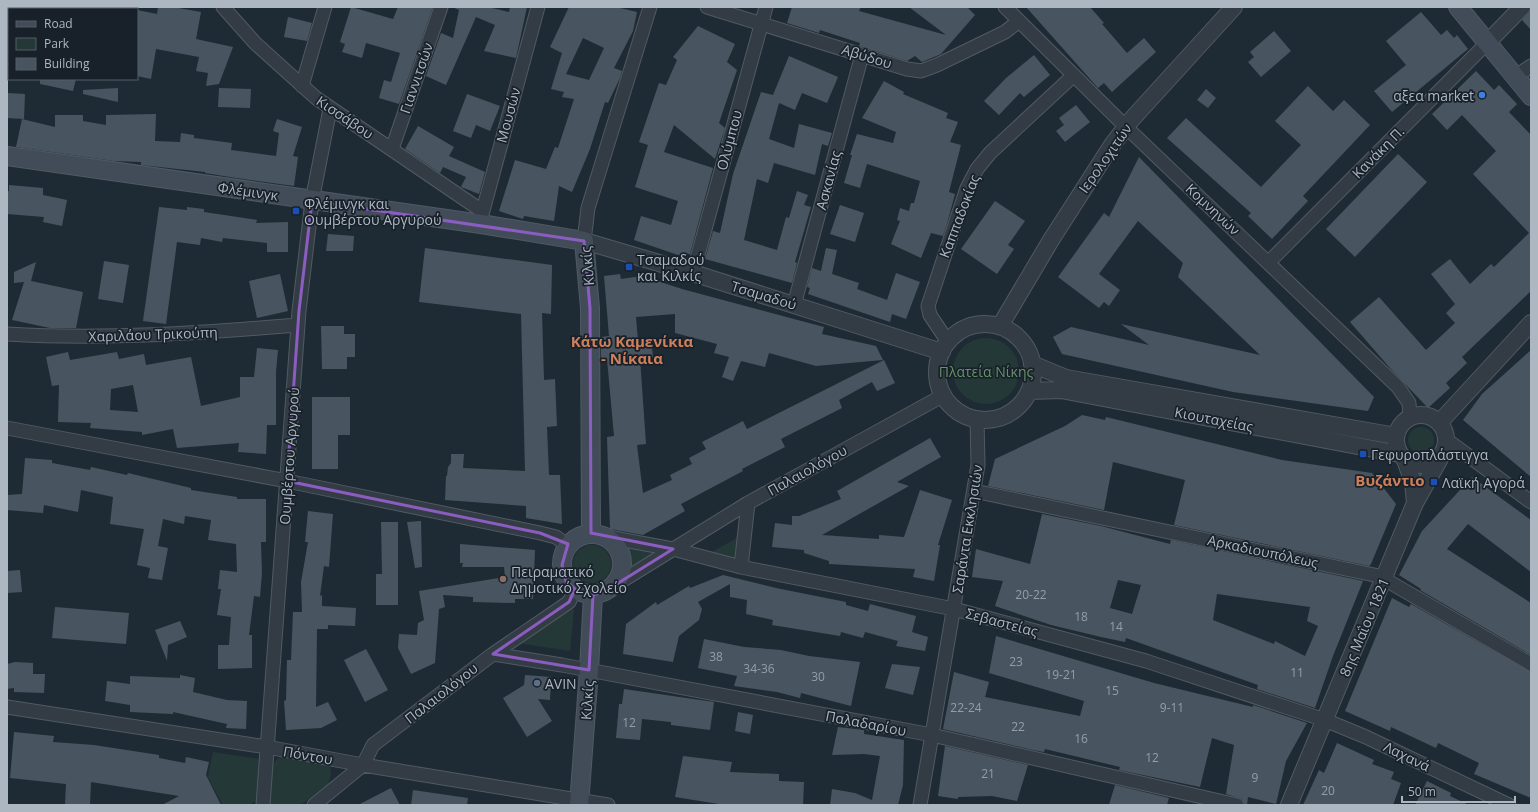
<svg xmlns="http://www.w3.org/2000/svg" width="1538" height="812" font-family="'Open Sans',sans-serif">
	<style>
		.green { fill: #243937 }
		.building { fill: #485560; fill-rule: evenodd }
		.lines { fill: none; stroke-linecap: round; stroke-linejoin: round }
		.minor-casing { stroke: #505a63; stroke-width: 15 }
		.tertiary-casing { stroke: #505a63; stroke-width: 18 }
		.secondary-casing { stroke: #505a63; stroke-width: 20 }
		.minor { stroke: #333c45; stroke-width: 13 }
		.tertiary { stroke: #333c45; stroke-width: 16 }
		.secondary { stroke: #414c58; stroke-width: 18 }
		.marked { fill: none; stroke: #8c5dc0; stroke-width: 3; stroke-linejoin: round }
		.shop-dot { fill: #3f7fe0; stroke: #182129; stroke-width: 1.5 }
		.transit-dot { fill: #1a4fb4; stroke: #182129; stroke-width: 1.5 }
		.education-dot { fill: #8d6e63; stroke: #182129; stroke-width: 1.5 }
		.service-dot { fill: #5c6f8a; stroke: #182129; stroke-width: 1.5 }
		.labels { text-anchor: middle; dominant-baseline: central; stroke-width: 3.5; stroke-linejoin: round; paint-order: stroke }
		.number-label { font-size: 12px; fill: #939eaa }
		.street-label { font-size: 14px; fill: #acb7c2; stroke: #182129 }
		.poi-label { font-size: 14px; fill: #acb7c2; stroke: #182129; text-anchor: start }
		.park-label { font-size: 14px; fill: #66916a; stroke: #182129 }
		.neighbourhood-label { font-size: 15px; font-weight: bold; fill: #ce805c; stroke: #182129 }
	</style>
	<rect width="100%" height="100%" fill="#1f2b34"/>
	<path class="green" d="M953 371a33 33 0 1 1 66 0a33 33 0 1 1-66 0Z
		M1408 440a13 13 0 1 1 26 0a13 13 0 1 1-26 0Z
		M737,538L739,539L736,560L710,553Z
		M573 564a19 19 0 1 1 38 0a19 19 0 1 1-38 0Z
		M625,547L654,553L630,568Z
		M572,609L574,610L570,651L518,643Z
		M213,752L259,759L257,800L249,805H223L208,777Z
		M281,757L326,765L330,767L331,774L329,782L326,788L300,805H269C270,791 266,763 281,757Z"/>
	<path class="building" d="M158,7H173L201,12L196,39L233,47L219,84L206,86L208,73L196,71L199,57L156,49L151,79L137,76V10L157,14Z
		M351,7L393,19L398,7H433L399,104L379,98L384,80L391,82L400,53L366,43L362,58L342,52L345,44L340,42Z
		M452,7H488L509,12L510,7H527L516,58L484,51L495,25L476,17L446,85L426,76L441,33L453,38L459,10Z
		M569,7H616L637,12L633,31L614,68L622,71L620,78L608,103L605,102L590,149L572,192L559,186L554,221L524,216L523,219L499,211L515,160L546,169L555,147L558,148L574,99L562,97L564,92L551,89L562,53L550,47ZM583,38L604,48L589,80L566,74Z
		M792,7H861L859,11L946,35L909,7H967L975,15L941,54L922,62L915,56L907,61L859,46L860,43L820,30L819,33L787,23Z
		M1026,7H1090L1104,23L1102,24L1127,53L1144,38L1156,52L1112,92L1104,83L1098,88Z
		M1531,10V30L1522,20Z
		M1421,12L1441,35L1447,30L1454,38L1457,35L1468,49L1392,112L1374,91L1406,65L1386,41Z
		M288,17L312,23L307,41L284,37Z
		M698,26L735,44L727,62L737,70L719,123L725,128L715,159L674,125L664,152L713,168L690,254H688L687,258L634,240L641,216L671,225L678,201L635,187L648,145L639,142L659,83L666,85L677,60L673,57Z
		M1274,31L1291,51L1261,77L1248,62L1254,57L1250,52Z
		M1034,55L1050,75L1024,97L1020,93L999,115L984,101L1006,78Z
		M789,56L838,77L827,103L802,93L795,110L779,103L769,139L794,148L799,124L832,133L828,146L822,144L815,175L774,163L768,183L757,179L744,240L777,250L786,217L789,218L797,191L808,195L804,205L811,207L795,262L797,263L792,283L705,259L713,231L720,233L733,174L761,92L773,95Z
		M1476,71L1494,90L1499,85L1517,104L1509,112L1531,135V291L1462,357L1467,363L1446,383L1450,388L1428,408L1390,368L1350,322L1379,297L1426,350L1455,323L1446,313L1455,304L1431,274L1450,259L1470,284L1491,264L1494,267L1529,233L1473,174L1496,151L1462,115L1447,130L1432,114Z
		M40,79H76L73,91L40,84Z
		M884,81L904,92L903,94L948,113L946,118L958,122L950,142L961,145L949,192L955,194L947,224L943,236L931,233L921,258L891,244L900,221L897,220L900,208L909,211L911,203H914L920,181L867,164L860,188L844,183L852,155H850L857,134L893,143L896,132L862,118Z
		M1308,86L1333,111L1344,100L1370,125L1303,196L1308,201L1272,239L1248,216L1251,213L1167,138L1186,118L1261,187L1301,145L1275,121Z
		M118,88V102L83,94V90Z
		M219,88L251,89L250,108L218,107Z
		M1206,89L1216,98L1208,108L1197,100Z
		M7,93L25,94L24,119L7,118Z
		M467,94L500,106L490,131L476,125L471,138L453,131Z
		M1076,105L1090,122L1065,142L1056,131L1064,125L1059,118Z
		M156,114L155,141L180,142L181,133L194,135V138L232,143L231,150L276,156L279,133L273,131L277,119L302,127L293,156L298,157L294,186L236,178L205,173V172L141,165V162L114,161L16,147L22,119L55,127V115H83V121L106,125V115Z
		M418,126L454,147L449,156L485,172L479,194L461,187L466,177L443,167L440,173L405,149Z
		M1398,154L1427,182L1355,257L1326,229Z
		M1139,157L1374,397L1368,411L1233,392L1062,354L1053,337L1071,327L1149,345L1121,324L1260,355L1178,277L1183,263L1138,221L1099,274L1120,290L1109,306L1104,302L1099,308L1058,277L1104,213L1109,217Z
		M9,185L43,188V195L67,200L62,226L43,222L44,217L7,214V192L9,191Z
		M995,201L1025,221L1008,245L1014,249L997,274L961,249Z
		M840,205L864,213L855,242L830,234Z
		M159,207L187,210V207L204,209V212L257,220L256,223L288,222V252H267V243L223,238L222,242L201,238L200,245L177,242L166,324L143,321Z
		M328,234L354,236L353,251H326Z
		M425,248L552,265L551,314L542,313L544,380L555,379L557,426L547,427L549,475H560L562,524L526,518V506L445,500L446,476H447L448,467L451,463V454H464L463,468L525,471L521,314L419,302Z
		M826,248L837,250L832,274L859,283L857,289L887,300L896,273L920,282L906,319L892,314L890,322L808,294L810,288L807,287L812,268L821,271Z
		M104,261L129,265L123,303L98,299Z
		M36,262L31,281L83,292L76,328H50L12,320L24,282L14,283V272Z
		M280,274L288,311L257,318L249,281Z
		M620,274L621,279L642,276L682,289L824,327L822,334L876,346L883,360L816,366L769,353L765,367L741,361L733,381L722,377L729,357L714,353L717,344L675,333V314L636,317L638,341L651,339L653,357L640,358L646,444L637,445L643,493L672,480L670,475L692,464L689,458L706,449L702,442L743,421L747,429L884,360L895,383L877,391L872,382L839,400L842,408L781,439L785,447L742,469L743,471L681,504L685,511L643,535L610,529L607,437L614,436L607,359L601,360V337L609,336L604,276Z
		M321,326H344V334H355V357H347V369H322Z
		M257,348L278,350L276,372V425H267L266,454L238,452L239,443L177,448L173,429L142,435V432L90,428L91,423L58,422L59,385L52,386L46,357L68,352L70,360L117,352L119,359L144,354L146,365L191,357L201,406L240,397V377H254ZM133,385L138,412L110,410L111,389Z
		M1531,350V477L1463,420L1482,394Z
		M312,397H350V435H338V469H312Z
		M1082,415L1105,420L1106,417L1282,460L1372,473L1396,504L1371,564L1369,566L1174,525L1185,480L1113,462L1104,510L988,486L995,459L1065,426Z
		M930,438L941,457L897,482L909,486L822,535L879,539V535L904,537L920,490L952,500L938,545H940L934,581L913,577L915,569L829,564V561L804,553V550L772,547L775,523L792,525V516H799L841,499L837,491Z
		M25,458L52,460V463L90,470L91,467L127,475L128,473L191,488V490L237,497V499H266V542H261L262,573L260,597L254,596L249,635H252V668L218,669V645H229L231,617L217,615L221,589H218L220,570L237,572L236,544L208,540L211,520L185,516L184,524L163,519L158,546L168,548L162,580L148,578L150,568L137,565L144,529L110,524L113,497L81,490L78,512L44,505L43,513L7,510V495L22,494Z
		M1472,477L1531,520V572L1468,524L1447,549L1531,603V655L1420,590L1421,589L1399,575L1422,531Z
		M308,511L333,514L329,567L324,566L320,596L322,595V606L356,608L355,626L328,625V629H317L316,707L328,702L337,720L321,728L286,730L284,701L286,700L287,660H291L293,612H302L301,582L308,542H305Z
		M1042,514L1101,526L1170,544L1171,540L1363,581L1333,656L1315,708L1257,689L1258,685L1126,638L1125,642L1101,637L1051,625L995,606L1003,581L972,577L976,549L1030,564ZM1118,580L1141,585L1132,614L1110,608ZM1217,594L1310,607L1307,621L1318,626L1305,656L1275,641L1274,644L1213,620Z
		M421,521L422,567L415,568L407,522Z
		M381,522H398V605H376V574H382Z
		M460,544L535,550L533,599H515V603L473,602V597L443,595L445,607L439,609L435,663L411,674L398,648L399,634L417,635L418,623L424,620L419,591L505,577L504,567H462L463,563H460Z
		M20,570L22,592L7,593V571Z
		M723,575L776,588L846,602V605L868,611L870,604L916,616L912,632L928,637L925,651L896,646L898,641L865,632L863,638L841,632L840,636L772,625L773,620L746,614L747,600L730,597V584L698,602L702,609L699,620L679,636L673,662L623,654L626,624L656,602L657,605L689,586L690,588Z
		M1392,598L1409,607L1411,604L1531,672V798L1474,774L1479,763L1438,743L1436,748L1391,727L1390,731L1345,711Z
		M55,607L129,613L126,644L52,638Z
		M180,621L187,637L168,645L167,661L155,630Z
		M996,636L1154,683L1253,707V705L1307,723L1286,761L1276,804L1248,797L1247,805H1245L1242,799L1226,794L1234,745L1212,738L1200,787L1119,770L1120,767L1045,749L1044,752L1033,750L943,729L954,672L989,682L985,697L1080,716L1084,701L989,673Z
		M704,639L744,647L781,650L809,656L860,662L851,706L801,693L800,698L777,692L734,686L737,676L698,668Z
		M366,649L388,690L365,702L344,660Z
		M15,662L33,663V674H45L44,693L14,692V688L7,689V664Z
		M892,664L920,667L913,695L885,688Z
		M180,675L195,678L193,692L227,700L247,701L246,729L226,728L227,724L173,712V714L130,712V705L105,701L107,681L130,684V676L180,678Z
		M525,675L551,677L550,700L538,699L552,721L527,737L503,698L524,685Z
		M624,689L714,702L710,730L671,725V722L642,719L640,740L616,738L619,704H622Z
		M738,712L753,715L750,734L735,731Z
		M838,727L864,730V734L904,740L903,785L898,805H830L832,789L855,793L872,800L880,756L864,754L832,755Z
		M14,732L54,736L53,742L94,745L159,755V758L185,763L186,757L209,762L206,775L221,805H162L179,796L91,782L90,805H65L66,784L10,778Z
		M1337,743L1374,760L1372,764L1394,772L1391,779L1401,783L1393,805H1303L1319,770L1324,773Z
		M945,746L1028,765L1017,801L992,796L958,797V799L938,796Z
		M683,756L732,762L730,772L779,774V781L804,782L803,805H725L675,797Z
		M1427,781L1451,793L1450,796L1469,805H1415Z
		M1115,785L1169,798L1167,805H1109Z
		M391,788L400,805H358Z
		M413,790L468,798L467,805H411Z"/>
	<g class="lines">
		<g class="minor-casing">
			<path id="minor" d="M223,7L255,43L316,98L482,211
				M707,7L907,69L921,71L937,65L1005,32L1019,21
				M1005,7L1126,127L1398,387L1409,403L1410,418
				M1515,77L1531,66
				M302,86L325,7
				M392,149L441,7
				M481,218L538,7
				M584,241L588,208L650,7
				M1269,262L1487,43
				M693,273L766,7
				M794,305L862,55
				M7,334C105,340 201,333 298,325
				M948,342L930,315L928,306L967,188L977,169L990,153L1074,75
				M7,428L287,481L540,533L556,537L568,546
				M1447,440L1531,502
				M974,491L1379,576L1531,664
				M602,536L673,549L741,567L954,609L1146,661L1325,720L1366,737L1509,805
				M741,567L748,503
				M607,590L748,503L944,395
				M493,654L562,665L932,735L1237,805
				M7,707L267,747L363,765L608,805
				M263,805L299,311L312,201L330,109
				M314,805L363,765L373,745L493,654L569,602L575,589
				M920,805L978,465L977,419"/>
		</g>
		<g class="tertiary-casing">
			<path id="tertiary" d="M1487,43L1522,7
				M584,241L693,273L942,352
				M937 372a48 48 0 1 1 96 0a48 48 0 1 1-96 0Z
				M1000,326L1051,240L1112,145L1132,119L1234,7
				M1032,364L1066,378L1396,436
				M1029,391L1061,390L1400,454
				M1396 440a25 25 0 1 1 50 0a25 25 0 1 1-50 0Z
				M1439,423L1531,323
				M1405,460L1413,482L1415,503
				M1289,805L1415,503L1444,451"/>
		</g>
		<g class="secondary-casing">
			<path id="secondary" d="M1458,7L1531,96
				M7,156L481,224L584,241L590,308L591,534
				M562 564a30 30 0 1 1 60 0a30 30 0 1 1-60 0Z
				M579,805L589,670L593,594"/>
		</g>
		<use href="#minor" class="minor"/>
		<use href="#tertiary" class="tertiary"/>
		<use href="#secondary" class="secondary"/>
	</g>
	<path class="marked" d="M312,201L584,241L590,308L591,533L673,549L607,590L593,595L589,670L493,654L569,602L575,589L566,581L562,565L568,544L540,533L287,481L299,311Z"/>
	<circle class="shop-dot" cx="1482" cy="95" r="4"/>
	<g class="transit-dot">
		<rect x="292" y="207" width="8" height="8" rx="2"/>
		<rect x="625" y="263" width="8" height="8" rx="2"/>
		<rect x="1359" y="450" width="8" height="8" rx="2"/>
		<rect x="1430" y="478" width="8" height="8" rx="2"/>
	</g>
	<circle class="education-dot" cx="503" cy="579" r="4"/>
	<circle class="service-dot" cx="537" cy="683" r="4"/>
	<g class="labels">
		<g class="number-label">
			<text x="1031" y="594">20-22</text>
			<text x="1081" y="616">18</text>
			<text x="1116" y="626">14</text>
			<text x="716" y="656">38</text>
			<text x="1016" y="661">23</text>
			<text x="759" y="668">34-36</text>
			<text x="1297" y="672">11</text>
			<text x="1061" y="674">19-21</text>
			<text x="818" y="676">30</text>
			<text x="1112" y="690">15</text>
			<text x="966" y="707">22-24</text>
			<text x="1172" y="707">9-11</text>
			<text x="629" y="722">12</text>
			<text x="1018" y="726">22</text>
			<text x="1081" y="738">16</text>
			<text x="1152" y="757">12</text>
			<text x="988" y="773">21</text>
			<text x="1255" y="777">9</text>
			<text x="1328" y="790">20</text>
		</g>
		<g class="street-label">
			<text transform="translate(867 56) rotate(17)">Αβύδου</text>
			<text transform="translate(416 78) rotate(-71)">Γιαννιτσών</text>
			<text transform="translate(508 115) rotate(-75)">Μουσών</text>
			<text transform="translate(345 117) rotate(34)">Κισσάβου</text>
			<text transform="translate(729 140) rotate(-75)">Ολύμπου</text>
			<text transform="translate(1378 152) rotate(-45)">Κανάκη Π.</text>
			<text transform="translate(1105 158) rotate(-55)">Ιερολοχιτών</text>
			<text transform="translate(828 180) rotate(-75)">Ασκανίας</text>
			<text transform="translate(248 191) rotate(8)">Φλέμινγκ</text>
			<text transform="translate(1213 209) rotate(43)">Κομνηνών</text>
			<text transform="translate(959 216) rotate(-69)">Καππαδοκίας</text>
			<text transform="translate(587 266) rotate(-95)">Κιλκίς</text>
			<text transform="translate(764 295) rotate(17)">Τσαμαδού</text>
			<text transform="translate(153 334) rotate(-2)">Χαριλάου Τρικούπη</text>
			<text transform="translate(1214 419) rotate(11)">Κιουταχείας</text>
			<text transform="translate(289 456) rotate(-86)">Ουμβέρτου Αργυρού</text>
			<text transform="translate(807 470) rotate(-29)">Παλαιολόγου</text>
			<text transform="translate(967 529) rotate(-81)">Σαράντα Εκκλησιών</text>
			<text transform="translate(1263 551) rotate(12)">Αρκαδιουπόλεως</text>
			<text transform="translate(1002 622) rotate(15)">Σεβαστείας</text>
			<text transform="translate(1364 627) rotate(-67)">8ης Μαΐου 1821</text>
			<text transform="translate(441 693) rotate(-38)">Παλαιολόγου</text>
			<text transform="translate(587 700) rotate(-86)">Κιλκίς</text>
			<text transform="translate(866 723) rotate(11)">Παλαδαρίου</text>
			<text transform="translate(308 755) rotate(10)">Πόντου</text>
			<text transform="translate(1407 756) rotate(26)">Λαχανά</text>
		</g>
		<g class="poi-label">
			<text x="1474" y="95" text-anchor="end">αξεα market</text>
			<text x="304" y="203">Φλέμινγκ και<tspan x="304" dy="16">Ουμβέρτου Αργυρού</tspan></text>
			<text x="637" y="259">Τσαμαδού<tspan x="637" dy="16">και Κιλκίς</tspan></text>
			<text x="1371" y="454">Γεφυροπλάστιγγα</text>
			<text x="1442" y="482">Λαϊκή Αγορά</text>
			<text x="511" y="571">Πειραματικό<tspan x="511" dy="16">Δημοτικό Σχολείο</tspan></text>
			<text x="545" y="683">AVIN</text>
		</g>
		<g class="park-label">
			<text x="986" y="371">Πλατεία Νίκης</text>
		</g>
		<g class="neighbourhood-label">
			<text x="632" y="341">Κάτω Καμενίκια<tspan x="632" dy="17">- Νίκαια</tspan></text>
			<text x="1390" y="480">Βυζάντιο</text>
		</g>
	</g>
	<rect width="1538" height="812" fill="none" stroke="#acb7c2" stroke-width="16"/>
	<rect x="8" y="8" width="130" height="72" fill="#182129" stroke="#535d66"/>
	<rect x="16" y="21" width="20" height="6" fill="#414c58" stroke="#535d66"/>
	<text x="44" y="28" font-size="12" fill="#acb7c2">Road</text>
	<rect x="16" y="38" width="20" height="12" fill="#243937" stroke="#535d66"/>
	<text x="44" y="48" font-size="12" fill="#acb7c2">Park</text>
	<rect x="16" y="58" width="20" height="12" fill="#485560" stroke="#535d66"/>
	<text x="44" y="68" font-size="12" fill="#acb7c2">Building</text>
	<path d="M1402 796v6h113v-6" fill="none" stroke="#acb7c2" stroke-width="2"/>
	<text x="1408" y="796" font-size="12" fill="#acb7c2" stroke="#182129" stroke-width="3" paint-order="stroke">50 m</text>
</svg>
